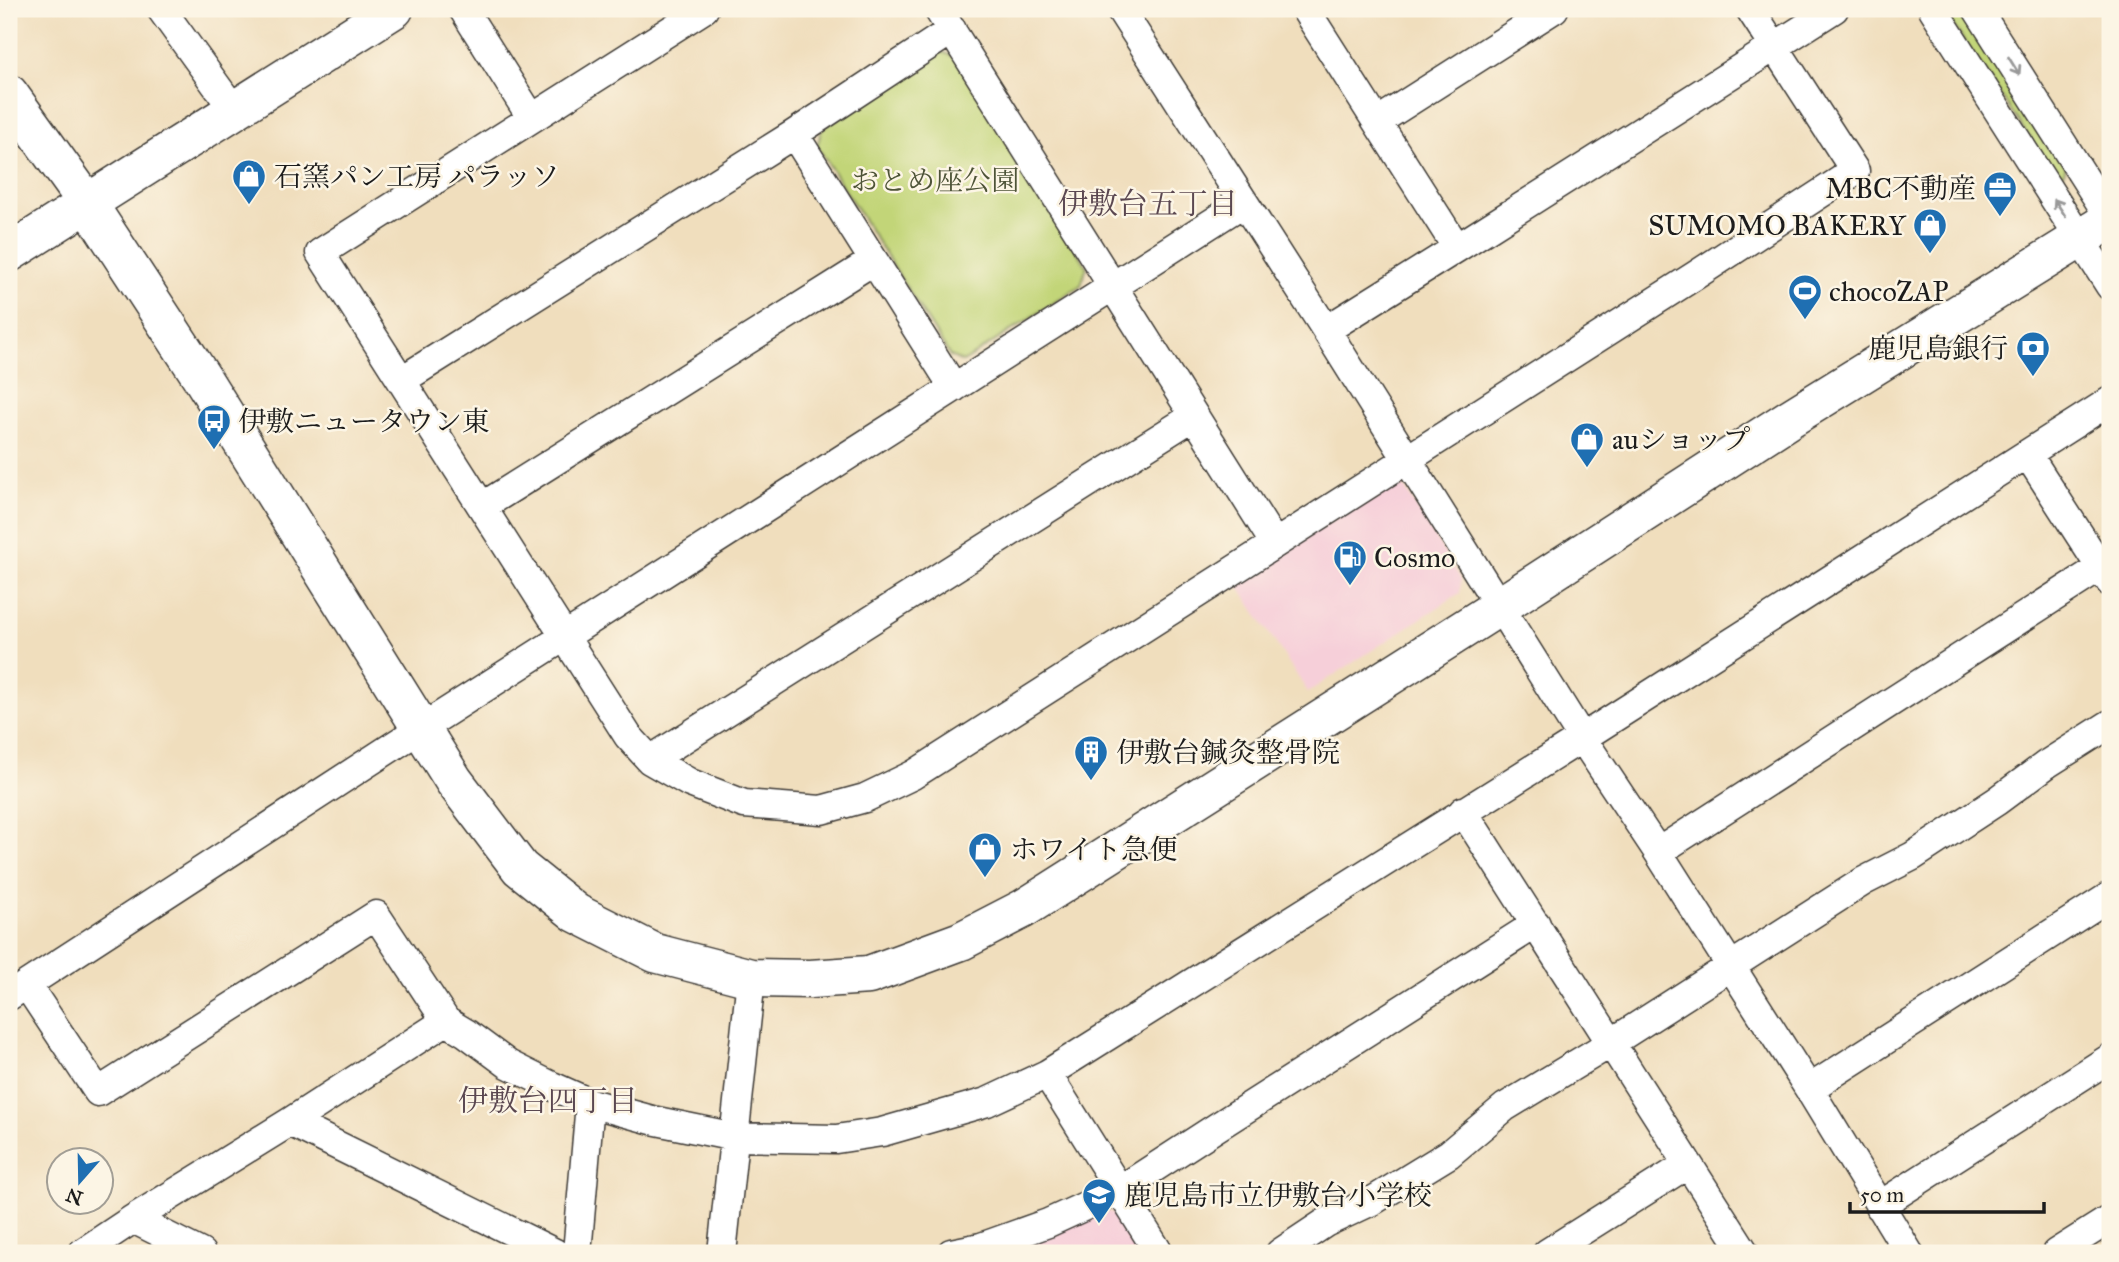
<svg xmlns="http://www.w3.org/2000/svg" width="2119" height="1262" font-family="'IM FELL Great Primer','Noto Serif JP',serif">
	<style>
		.built { fill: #f6cfd9 }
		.green { fill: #c2d578; stroke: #6f784a; stroke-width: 2 }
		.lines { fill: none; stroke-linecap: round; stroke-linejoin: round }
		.street-casing { stroke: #3c3934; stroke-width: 31 }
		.secondary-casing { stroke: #3c3934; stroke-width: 41 }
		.street { stroke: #fff; stroke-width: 28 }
		.secondary { stroke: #fff; stroke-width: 38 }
		.oneway { stroke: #999 }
		.labels { text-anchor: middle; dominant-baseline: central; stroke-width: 5; stroke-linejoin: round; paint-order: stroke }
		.poi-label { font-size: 28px; fill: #1c1c1c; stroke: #fcf5e5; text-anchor: start }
		.park-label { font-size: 28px; fill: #4e5438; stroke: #fcf5e5 }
		.neighbourhood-label { font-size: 30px; fill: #5b4851; stroke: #fcf5e5 }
	</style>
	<rect width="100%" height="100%" fill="#fcf5e5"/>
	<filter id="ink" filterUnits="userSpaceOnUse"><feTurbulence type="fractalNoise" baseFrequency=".0143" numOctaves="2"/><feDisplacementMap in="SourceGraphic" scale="14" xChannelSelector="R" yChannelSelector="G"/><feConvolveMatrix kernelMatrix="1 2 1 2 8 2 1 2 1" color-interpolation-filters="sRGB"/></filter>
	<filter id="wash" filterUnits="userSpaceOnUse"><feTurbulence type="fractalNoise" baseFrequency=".00686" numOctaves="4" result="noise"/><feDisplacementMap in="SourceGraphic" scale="28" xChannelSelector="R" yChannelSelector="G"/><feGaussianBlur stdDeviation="1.57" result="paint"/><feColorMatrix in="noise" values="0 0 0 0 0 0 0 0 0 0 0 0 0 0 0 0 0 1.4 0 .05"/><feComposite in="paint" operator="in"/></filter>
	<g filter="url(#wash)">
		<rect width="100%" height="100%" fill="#f0debd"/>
		<path class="built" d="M1392,482L1404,487L1461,579L1460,593L1308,692L1235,581Z
			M1102,1210L1119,1215L1143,1253H993Z"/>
		<path class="green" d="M1942,9H1969L2067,163L2064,172L2056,177Z
			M941,52L954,56L1087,267L1081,285L963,362L950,356L817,146L822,129Z"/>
	</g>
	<g filter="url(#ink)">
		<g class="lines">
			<g class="street-casing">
				<path id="street" d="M161,9L234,110
					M463,9L531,117
					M704,9L320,253L628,736L650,760L690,783L744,804L821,810L865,798L913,775L1696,275L1855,171L1750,9
					M938,9L1275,544
					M1120,9L1326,330L1582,738L1658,852L1809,1089L1909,1253
					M1305,9L1457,248
					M1933,9L2110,286
					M1977,9L2110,218
					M1377,122L1554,9
					M794,134L954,388
					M1326,330L1457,248L1834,9
					M402,380L794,134L952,30
					M2028,455L2110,582
					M483,506L873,261
					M650,760L1194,416
					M1463,811L1745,1253
					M1658,852L2101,567
					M27,985L98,1092L376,915L446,1021L466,1033L508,1064L552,1086L590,1103L652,1120L735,1137L836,1139L882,1132L987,1102L1047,1074L1582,738L2110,401
					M9,996L398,743L1243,203
					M1047,1074L1159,1253
					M1809,1089L2110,896
					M290,1122L555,1253
					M1879,1206L2110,1058
					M133,1219L201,1253
					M82,1253L133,1219L290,1122L446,1021
					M577,1253L590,1103
					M722,1253L751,978
					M951,1253L981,1247L1048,1223L1120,1190L1217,1127L1536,924
					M1280,1253L1325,1223L1374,1200L1449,1154L1505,1107L1611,1043L1864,881L1913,856L1997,801L2047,764L2110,724
					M1547,1253L1688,1164
					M2056,1253L2110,1219"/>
			</g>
			<g class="secondary-casing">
				<path id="secondary" d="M9,94L88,204L202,378L454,781L520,868L576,913L655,953L751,978L810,979L869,975L961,941L1023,909L1500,606L1789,419L2110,220
					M9,253L394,9"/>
			</g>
			<use href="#street" class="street"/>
			<use href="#secondary" class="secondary"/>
		</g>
		<defs><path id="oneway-shaft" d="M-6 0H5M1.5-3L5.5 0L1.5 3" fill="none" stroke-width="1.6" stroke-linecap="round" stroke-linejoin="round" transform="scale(1.75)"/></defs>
		<g class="oneway">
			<use href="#oneway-shaft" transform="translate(2014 66) rotate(58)"/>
			<use href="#oneway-shaft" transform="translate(2060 208) rotate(-123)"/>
		</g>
	</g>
	<defs>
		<g id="shop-pin" transform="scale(1.75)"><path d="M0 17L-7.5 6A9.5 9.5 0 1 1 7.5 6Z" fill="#1f6fb2" stroke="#fcf5e5"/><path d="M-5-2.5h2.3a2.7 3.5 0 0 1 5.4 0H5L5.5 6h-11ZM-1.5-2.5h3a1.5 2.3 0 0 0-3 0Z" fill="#fff"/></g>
		<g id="office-pin" transform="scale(1.75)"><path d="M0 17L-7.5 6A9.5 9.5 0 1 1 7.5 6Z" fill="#1f6fb2" stroke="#fcf5e5"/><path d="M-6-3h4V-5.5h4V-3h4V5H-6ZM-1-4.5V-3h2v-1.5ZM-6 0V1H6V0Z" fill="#fff"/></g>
		<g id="stadium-pin" transform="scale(1.75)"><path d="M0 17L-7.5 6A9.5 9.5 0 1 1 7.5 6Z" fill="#1f6fb2" stroke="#fcf5e5"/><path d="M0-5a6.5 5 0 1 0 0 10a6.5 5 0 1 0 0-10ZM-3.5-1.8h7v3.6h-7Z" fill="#fff"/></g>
		<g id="bank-pin" transform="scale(1.75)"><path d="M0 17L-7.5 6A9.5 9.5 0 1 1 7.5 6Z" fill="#1f6fb2" stroke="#fcf5e5"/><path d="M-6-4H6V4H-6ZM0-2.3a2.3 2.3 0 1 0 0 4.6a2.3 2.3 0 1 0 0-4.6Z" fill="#fff"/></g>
		<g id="bus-pin" transform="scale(1.75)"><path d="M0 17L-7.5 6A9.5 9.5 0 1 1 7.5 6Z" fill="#1f6fb2" stroke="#fcf5e5"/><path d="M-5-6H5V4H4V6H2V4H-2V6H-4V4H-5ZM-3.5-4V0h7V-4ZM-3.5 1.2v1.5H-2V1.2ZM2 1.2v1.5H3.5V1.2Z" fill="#fff"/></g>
		<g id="fuel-pin" transform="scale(1.75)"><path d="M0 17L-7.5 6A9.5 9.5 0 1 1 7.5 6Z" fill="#1f6fb2" stroke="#fcf5e5"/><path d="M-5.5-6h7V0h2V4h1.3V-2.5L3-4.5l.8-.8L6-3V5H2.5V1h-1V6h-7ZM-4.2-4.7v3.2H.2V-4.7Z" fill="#fff"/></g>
		<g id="building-pin" transform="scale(1.75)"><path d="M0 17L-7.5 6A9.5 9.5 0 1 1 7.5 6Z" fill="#1f6fb2" stroke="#fcf5e5"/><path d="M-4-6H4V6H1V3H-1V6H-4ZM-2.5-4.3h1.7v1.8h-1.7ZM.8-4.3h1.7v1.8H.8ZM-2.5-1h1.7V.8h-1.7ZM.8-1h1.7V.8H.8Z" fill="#fff"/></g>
		<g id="school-pin" transform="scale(1.75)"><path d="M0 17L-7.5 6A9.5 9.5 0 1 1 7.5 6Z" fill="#1f6fb2" stroke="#fcf5e5"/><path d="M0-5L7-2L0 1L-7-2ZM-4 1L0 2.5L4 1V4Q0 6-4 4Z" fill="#fff"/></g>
	</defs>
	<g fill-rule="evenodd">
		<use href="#shop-pin" x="249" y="176"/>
		<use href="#office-pin" x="2000" y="188"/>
		<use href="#shop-pin" x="1930" y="225"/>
		<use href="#stadium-pin" x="1805" y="291"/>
		<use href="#bank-pin" x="2033" y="348"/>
		<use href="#bus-pin" x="214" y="421"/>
		<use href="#shop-pin" x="1587" y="439"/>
		<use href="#fuel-pin" x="1350" y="557"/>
		<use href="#building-pin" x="1091" y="752"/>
		<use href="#shop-pin" x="985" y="849"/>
		<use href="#school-pin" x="1099" y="1195"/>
	</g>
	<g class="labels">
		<g class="poi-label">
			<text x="274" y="176">石窯パン工房 パラッソ</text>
			<text x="1976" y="188" text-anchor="end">MBC不動産</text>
			<text x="1906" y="225" text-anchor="end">SUMOMO BAKERY</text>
			<text x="1829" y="291">chocoZAP</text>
			<text x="2008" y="348" text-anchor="end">鹿児島銀行</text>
			<text x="238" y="421">伊敷ニュータウン東</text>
			<text x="1612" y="439">auショップ</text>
			<text x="1374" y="557">Cosmo</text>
			<text x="1116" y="752">伊敷台鍼灸整骨院</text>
			<text x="1010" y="849">ホワイト急便</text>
			<text x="1124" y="1195">鹿児島市立伊敷台小学校</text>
		</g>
		<g class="park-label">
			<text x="935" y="180">おとめ座公園</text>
		</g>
		<g class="neighbourhood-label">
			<text x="1148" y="204">伊敷台五丁目</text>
			<text x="548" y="1101">伊敷台四丁目</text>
		</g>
	</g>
	<rect width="2119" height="1262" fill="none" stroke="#fcf5e5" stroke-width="35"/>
	<g transform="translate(80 1181) rotate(200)"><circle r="33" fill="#fcf5e5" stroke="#a29e95" stroke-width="2"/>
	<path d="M0-5L12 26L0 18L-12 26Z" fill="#1f6fb2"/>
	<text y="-10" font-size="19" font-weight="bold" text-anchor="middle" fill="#1c1c1c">N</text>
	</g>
	<path d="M1850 1202v10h194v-10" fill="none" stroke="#1c1c1c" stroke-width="3.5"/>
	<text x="1860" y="1202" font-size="21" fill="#1c1c1c" stroke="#fcf5e5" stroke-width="5" paint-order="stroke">50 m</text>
</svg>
